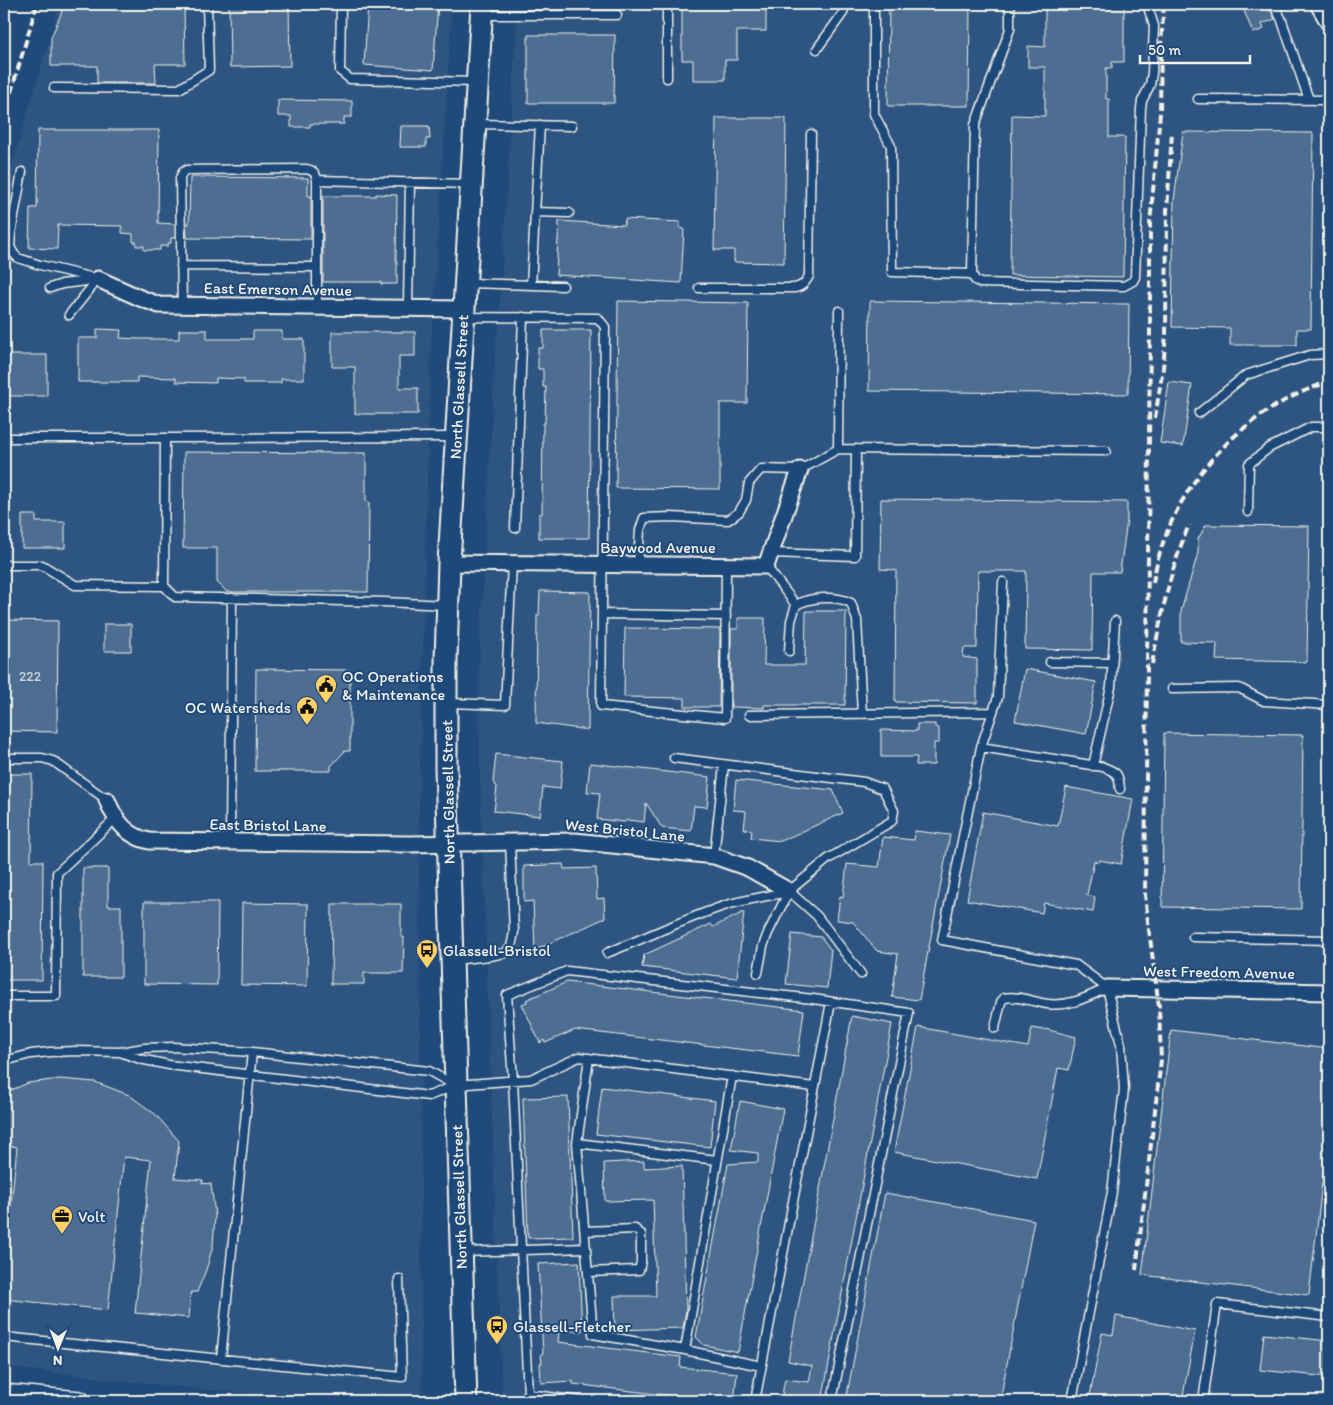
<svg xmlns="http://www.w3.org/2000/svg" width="1333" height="1405" font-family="Itim,sans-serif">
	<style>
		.built { fill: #2d5581 }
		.building { fill: #4d6e92; stroke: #f4f1e8 }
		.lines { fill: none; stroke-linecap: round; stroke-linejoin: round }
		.service-casing { stroke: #f4f1e8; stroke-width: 11 }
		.minor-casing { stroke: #f4f1e8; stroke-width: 19 }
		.tertiary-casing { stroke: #f4f1e8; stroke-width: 22 }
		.secondary-casing { stroke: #f4f1e8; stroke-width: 25 }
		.service { stroke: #1f4a7a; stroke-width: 8 }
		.minor { stroke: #1f4a7a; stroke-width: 15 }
		.tertiary { stroke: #1f4a7a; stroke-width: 19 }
		.secondary { stroke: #1f4a7a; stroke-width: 21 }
		.rail { stroke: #f4f1e8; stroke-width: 4; stroke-dasharray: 8 4; stroke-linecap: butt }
		.labels { text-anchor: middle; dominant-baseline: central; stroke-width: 4; stroke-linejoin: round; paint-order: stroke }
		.number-label { font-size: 14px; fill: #cad0d2 }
		.street-label { font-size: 16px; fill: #f4f1e8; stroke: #1f4a7a }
		.poi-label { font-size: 16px; fill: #f4f1e8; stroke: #1f4a7a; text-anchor: start }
	</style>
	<rect width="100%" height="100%" fill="#1f4a7a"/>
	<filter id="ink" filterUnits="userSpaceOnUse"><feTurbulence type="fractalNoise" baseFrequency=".02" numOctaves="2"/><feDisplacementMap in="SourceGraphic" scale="10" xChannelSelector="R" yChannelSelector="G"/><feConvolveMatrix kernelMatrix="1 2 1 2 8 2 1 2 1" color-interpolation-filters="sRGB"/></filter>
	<g filter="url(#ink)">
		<path class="built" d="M60,4H452L430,368L419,807L422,1401H307L4,1367V191Z
			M518,4H1329V1401H502L480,779L479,666L496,337L498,333Z"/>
		<path class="building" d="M65,4H184L185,64H155L156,83H97V66H51V38Z
			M229,4H289L290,66L230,67Z
			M368,4H438L433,70L364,65Z
			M682,4H766V31H737V60H725V80H693V60H682Z
			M889,4H970L969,106H888Z
			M1045,4H1124V62H1112V68H1106V99H1109V137H1125L1123,277L1010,275L1012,115L1045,116V67H1028V46L1045,47Z
			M1254,4L1257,10L1268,5L1275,19L1262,24L1264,29L1253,33L1243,8Z
			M528,35H615L614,103H528Z
			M278,100L352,101V117H344V124H310V127H291V116H278Z
			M716,118H786L784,263L734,262V250H714Z
			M401,126H429L430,139H426V147H400Z
			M38,130H159L158,223L175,224V238H171V243H168V246H160V250H144V246H136V242H133V234L122,233V226L58,225L57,249L29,248L30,208H37Z
			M1183,132L1313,133L1311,329H1297V345H1230V328L1172,327L1174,200Z
			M190,177L308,178V196H311V239L187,238L186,224H189Z
			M376,194L397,195L396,261H397V284H381V282H323V196H376Z
			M625,219L680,222V228L684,229L681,283L556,275L559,221L624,225Z
			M618,301L748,303L747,403H720V489L616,488Z
			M870,301L1129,304L1128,394L869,391Z
			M97,329L121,330L120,338L138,339H179V330H207V339H253V331H282V339H304V379H281V383H244V379L216,378V383L176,382V378L137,377V382H78V338H97Z
			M543,330H591L589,538H539V514H542L543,423H545L546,387H543V369H538V348H543Z
			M332,332H415V356H399V388H418V414H355V367H332Z
			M4,355H47V396H4Z
			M1169,382L1192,385L1183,446L1160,443Z
			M184,452L366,453V502H369L368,592H227L217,582V548H183Z
			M881,499L1127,502V520L1120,572H1093L1092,650L1025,649L1026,571H978L977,648H964L963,657L977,659V703L895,702L896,570L880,569Z
			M22,515H36V522H65V548H22Z
			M1206,525L1309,526L1307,662L1216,660L1217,643L1181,642V611L1198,553V539Z
			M540,591L590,592L588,730L536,723L537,615H539Z
			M806,611H846L845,705H764V708L731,707V629H738V618H765L764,665H805Z
			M4,620L58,621L57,732L4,731Z
			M104,624H131V651H104Z
			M625,628L720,629L719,707H685V698L624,697Z
			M256,669L350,670V751H345L331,766V771H255Z
			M1025,669L1096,682L1086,734L1015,721Z
			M917,724H935V727L939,728V743H934V765H916L917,757H881V730L917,731Z
			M1164,733L1303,735L1301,909L1162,907Z
			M496,754L563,761L560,789L543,787L540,816L494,811L497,787L493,782Z
			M590,763L710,777L707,807L694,806L691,831L662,828L646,803L644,822L628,820L624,822L597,819L600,793L587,792Z
			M4,774H32L31,861H43L42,980H4Z
			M736,780L833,790L843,813L781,841L751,838L752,830L744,829L746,811L733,810Z
			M1066,787L1133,799L1121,864L1099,860V862L1094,861L1087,895L1095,897L1093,912L1044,903L1042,913L967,900L983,812L1058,826Z
			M915,831L950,835L919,1000L892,997L898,954L877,951L853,922L837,920L840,896L843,897L847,864L879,867L883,837L914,840Z
			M563,864L564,869L596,868L597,899L604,898L605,918L535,950L533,901L524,902V866Z
			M83,868H108V906H121V977H83Z
			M144,902H218L217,985L144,984Z
			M242,903L308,904L307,986L241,985Z
			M332,904H401V937H404L403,973H364V984H331Z
			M744,912L737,978L642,967L644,955L711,924L713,927Z
			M792,934L821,937L831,950L827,988L786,984Z
			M567,982L804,1010L798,1056L575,1030L545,1043L544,1040L540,1043L522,1004L527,1002L526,1000Z
			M852,1016L892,1024L822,1401H790L781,1400L785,1379L809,1382L812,1366L788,1361Z
			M918,1027L1028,1047L1032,1028L1044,1030L1045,1029L1076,1037L1069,1070L1058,1068L1037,1179L894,1152Z
			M1171,1030L1329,1049V1125L1309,1295L1142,1275Z
			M60,1079L95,1082L129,1095L155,1114L179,1141L175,1178L203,1180L202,1183L211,1184L215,1215L213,1246L206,1270L197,1292H191L189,1318L135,1313L151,1160L124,1157L108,1310L4,1299V1274L17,1147L4,1145V1093L28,1083Z
			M602,1087L715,1101L710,1147L596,1134Z
			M568,1097L573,1237L528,1238L523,1098Z
			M740,1101L783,1109L738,1352L704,1345L696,1337L728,1164L758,1162V1153L731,1150Z
			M644,1161V1168L682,1166L686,1310L683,1328L615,1330L614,1296H656L653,1200L605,1201L604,1163Z
			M885,1193L1034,1220L1000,1401H880L847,1395Z
			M579,1262L582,1331H559L558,1342L681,1357L680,1367L737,1373L734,1401H714L573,1384V1381L541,1383L540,1363H542L541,1354L543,1353L538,1264Z
			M1116,1316L1195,1331L1182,1401H1089L1102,1333L1113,1335Z
			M1264,1334L1329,1341V1377L1260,1370Z"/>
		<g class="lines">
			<g class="service-casing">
				<path id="service" d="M341,4L340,71L350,79L475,82
					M667,4V78
					M874,4V114L891,146L892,272L972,274L975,125L1010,29V4
					M1273,4L1281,18L1309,100
					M483,15H617
					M817,49L843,13L845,4
					M54,88L179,89L209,70L207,4
					M1198,99L1329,100
					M476,124L572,126
					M22,172L11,233L10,247L14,254L18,258L40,265L98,279
					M535,212L569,213
					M181,266L317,267
					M972,274L975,280L980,283L1124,286L1133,281L1135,277L1141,108L1142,101L1150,85L1152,73L1154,26L1147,4
					M467,283L563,286
					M531,285L540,125
					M50,288L62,284L94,280
					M699,288H795C803,286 805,283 809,276L811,134
					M182,305L180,178L183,172L186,170L306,169C313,170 316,173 317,180L469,184
					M317,307V180
					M408,308L410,182
					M69,315L98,279
					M465,317L598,318L605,327L601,706L725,718L726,565
					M1199,413L1246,375L1310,355L1329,354
					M4,438H165
					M838,449L839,311
					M1248,512L1249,464L1269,448L1311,427H1329
					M515,528L523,317
					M771,553L855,556L856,449
					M638,564L640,530L644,518L671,517L728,520L739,512L746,500L749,483L761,469L800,470L838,449L1106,451
					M4,565H42L75,585L164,586
					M766,566L796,605
					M446,605L384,602L175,597L164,586L165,438L454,437
					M602,614L726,616
					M789,651L791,621L796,605C810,597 837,595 851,603L857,620L862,714
					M1050,662L1112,663
					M1172,689L1239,688L1264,701L1329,705
					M449,703L505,705L512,563
					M749,715L993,712
					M981,747L998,697L1003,582
					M4,758H42L53,761L107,800
					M674,758L864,782L883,789L894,811L892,821L828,859L789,891L768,933L763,946L758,973
					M1093,766L1111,687L1115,621
					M230,842L232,598
					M714,856L724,765
					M789,891L817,916L861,974
					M1193,937L1329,940
					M607,953C648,937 688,917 730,904C749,899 769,896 787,892
					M454,960L490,956L505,953L511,947L514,932L510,842
					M4,996H56L57,873L115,819
					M995,1028L1001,1002L1004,998C1018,995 1033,1002 1047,1004C1069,1007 1088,997 1107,988
					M120,1052L140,1059L169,1065L429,1096L456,1085L531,1079L579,1057L814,1087
					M589,1058L577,1143L593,1334L685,1350L761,1366
					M4,1061L31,1054L50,1052L77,1051L120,1052L144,1048L173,1047L252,1052L429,1071L454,1085
					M577,1143L717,1160
					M585,1231L635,1229L641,1234V1262L639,1270L588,1272
					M463,1252L586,1248
					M4,1337L402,1377L399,1279
					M685,1350L732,1076
					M221,1359L252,1052
					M579,1401L528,1394L513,1081L507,995L567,971L813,999L909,1013L832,1401
					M755,1401L831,1002
					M1072,1401L1112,1192L1124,1089L1121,1045L1107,988L1076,965L942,940L981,747L1103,767C1117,772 1119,774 1120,789
					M1203,1401L1217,1304L1329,1317"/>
			</g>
			<g class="minor-casing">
				<path id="minor" d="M1318,4L1329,23
					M98,279L140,298L159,305L463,309
					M449,563L766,566L800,470
					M107,800C115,821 127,836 149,841L409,844L575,841L714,856L748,868L789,891
					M1107,988L1329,992"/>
			</g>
			<g class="tertiary-casing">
				<path id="tertiary" d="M4,1394L80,1401"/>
			</g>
			<g class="secondary-casing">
				<path id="secondary" d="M466,1401L446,768V660L449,563L482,4"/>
			</g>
			<use href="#service" class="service"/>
			<use href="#minor" class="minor"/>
			<use href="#tertiary" class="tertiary"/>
			<use href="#secondary" class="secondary"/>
			<path class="rail" d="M4,116L37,4
				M1155,418L1163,368L1166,334L1167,211L1172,132
				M1153,583C1167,491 1240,409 1329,382
				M1152,664C1161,616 1170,570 1189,525
				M1136,1270L1161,1060L1159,1007L1149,930L1145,895L1150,331V224L1160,113L1161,44L1164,4"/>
		</g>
	</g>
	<defs>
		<g id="civic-pin" transform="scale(1.125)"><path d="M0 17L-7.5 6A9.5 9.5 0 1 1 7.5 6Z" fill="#ffd166" stroke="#1f4a7a"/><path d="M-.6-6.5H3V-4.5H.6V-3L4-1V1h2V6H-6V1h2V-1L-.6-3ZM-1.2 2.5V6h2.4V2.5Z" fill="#111"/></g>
		<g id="bus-pin" transform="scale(1.125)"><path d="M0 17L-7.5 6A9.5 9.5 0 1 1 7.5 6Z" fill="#ffd166" stroke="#1f4a7a"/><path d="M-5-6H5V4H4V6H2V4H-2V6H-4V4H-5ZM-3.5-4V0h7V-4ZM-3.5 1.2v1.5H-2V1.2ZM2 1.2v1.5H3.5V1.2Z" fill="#111"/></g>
		<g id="office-pin" transform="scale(1.125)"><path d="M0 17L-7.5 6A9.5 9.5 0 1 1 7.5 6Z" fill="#ffd166" stroke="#1f4a7a"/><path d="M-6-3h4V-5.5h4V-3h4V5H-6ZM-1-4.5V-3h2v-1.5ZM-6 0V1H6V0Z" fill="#111"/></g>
	</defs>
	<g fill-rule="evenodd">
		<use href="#civic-pin" x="326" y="685"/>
		<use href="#civic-pin" x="307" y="707"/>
		<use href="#bus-pin" x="427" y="950"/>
		<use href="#office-pin" x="62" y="1216"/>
		<use href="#bus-pin" x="497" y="1326"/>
	</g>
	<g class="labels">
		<g class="number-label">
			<text x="30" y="676">222</text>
		</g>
		<g class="street-label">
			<text transform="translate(278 289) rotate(1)">East Emerson Avenue</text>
			<text transform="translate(459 387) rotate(-87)">North Glassell Street</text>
			<text x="658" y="547">Baywood Avenue</text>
			<text transform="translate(448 792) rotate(-91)">North Glassell Street</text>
			<text transform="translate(268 825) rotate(1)">East Bristol Lane</text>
			<text transform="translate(625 830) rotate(6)">West Bristol Lane</text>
			<text transform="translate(1219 972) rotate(1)">West Freedom Avenue</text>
			<text transform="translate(459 1197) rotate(-92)">North Glassell Street</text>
		</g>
		<g class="poi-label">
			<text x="342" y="676">OC Operations<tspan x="342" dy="18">&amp; Maintenance</tspan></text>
			<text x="291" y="707" text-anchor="end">OC Watersheds</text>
			<text x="443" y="950">Glassell-Bristol</text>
			<text x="78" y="1216">Volt</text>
			<text x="513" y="1326">Glassell-Fletcher</text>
		</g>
	</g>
	<rect width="1333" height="1405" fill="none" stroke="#1f4a7a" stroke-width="20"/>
	<rect x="10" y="10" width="1313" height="1385" fill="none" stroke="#f4f1e8" stroke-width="2" filter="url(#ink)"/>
	<g transform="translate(58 1348) rotate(181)" stroke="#1f4a7a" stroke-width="4" paint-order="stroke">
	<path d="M0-4L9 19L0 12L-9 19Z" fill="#f4f1e8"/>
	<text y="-8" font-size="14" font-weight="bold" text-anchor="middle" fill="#f4f1e8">N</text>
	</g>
	<path d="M1140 55v8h110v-8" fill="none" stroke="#f4f1e8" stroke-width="2.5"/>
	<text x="1148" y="55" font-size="15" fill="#f4f1e8" stroke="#1f4a7a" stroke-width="4" paint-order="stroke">50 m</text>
</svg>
